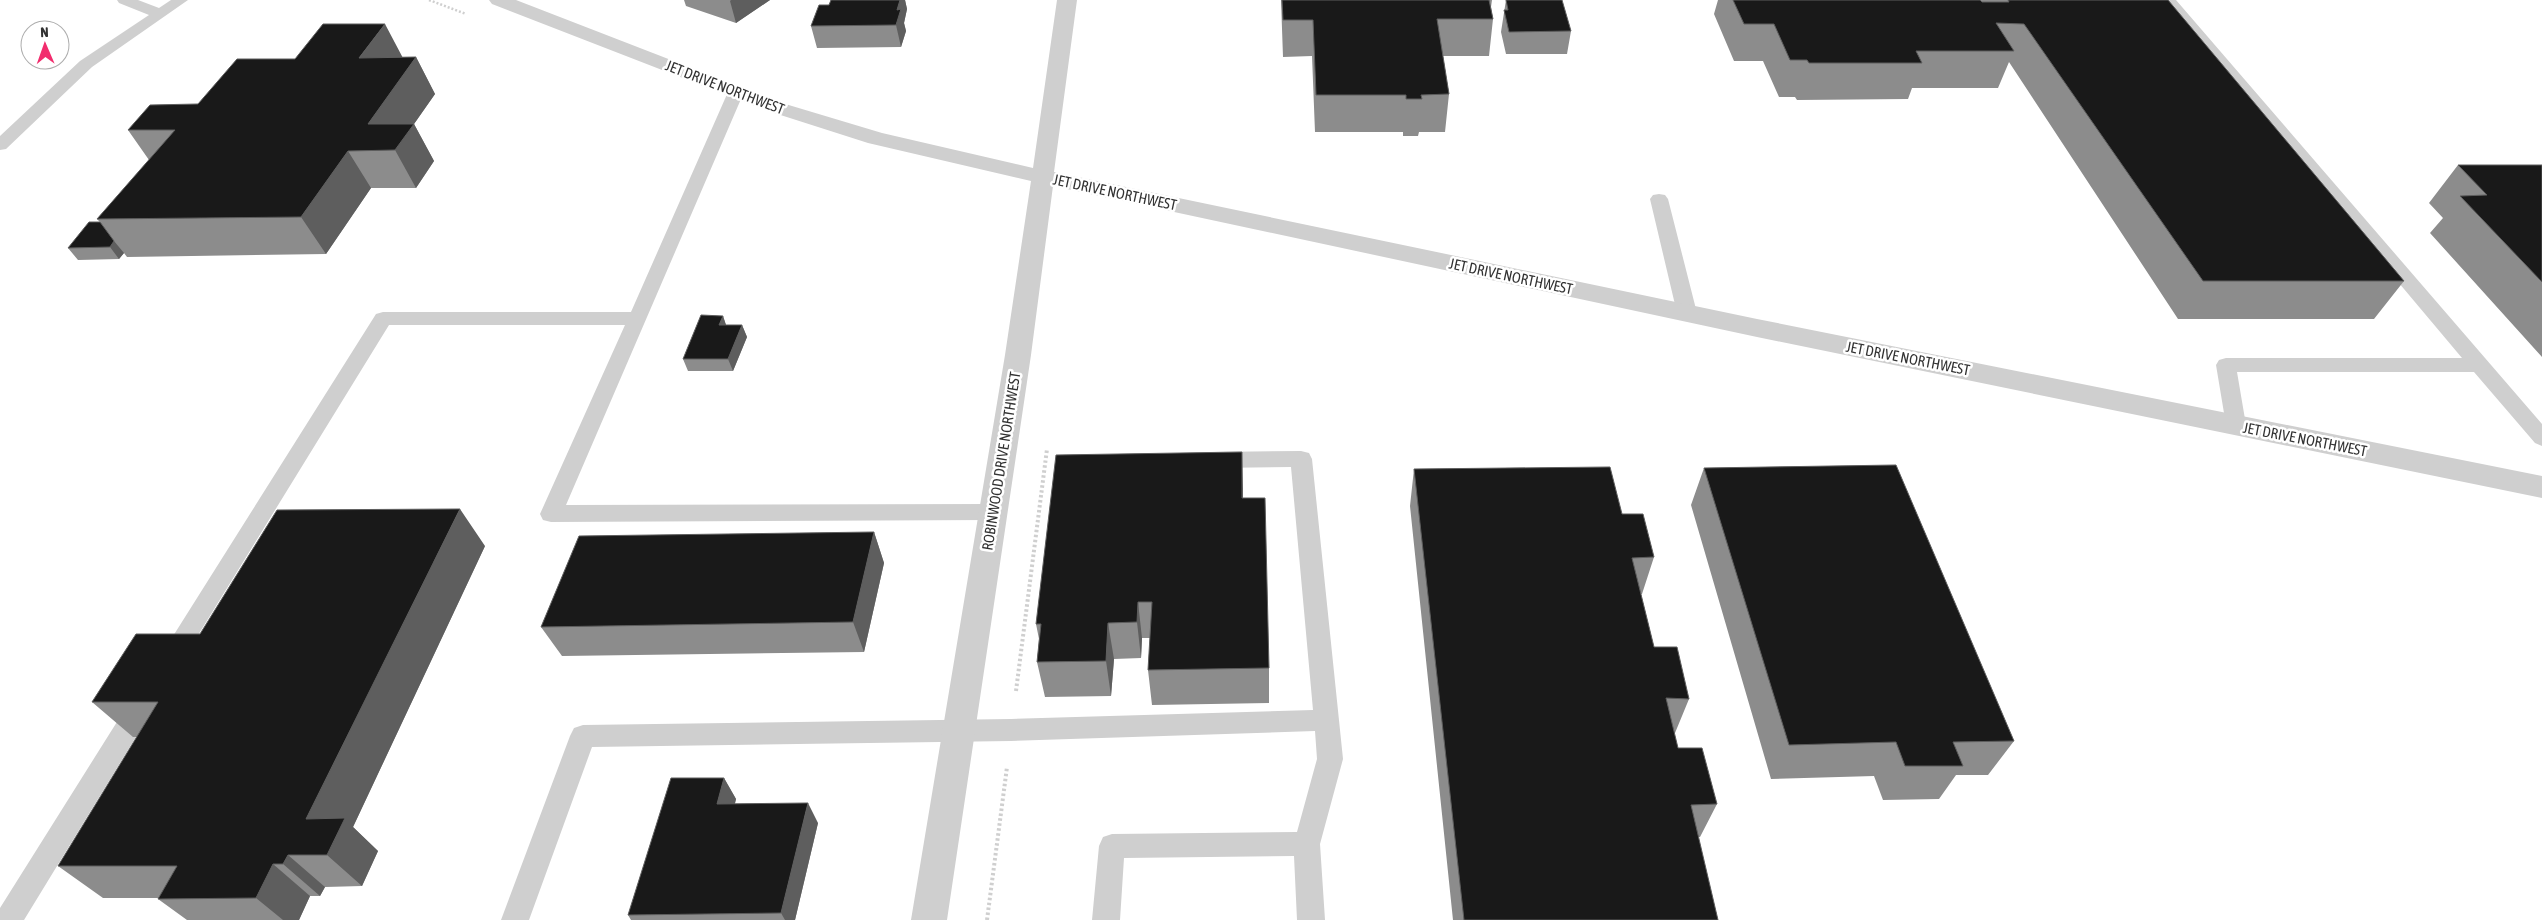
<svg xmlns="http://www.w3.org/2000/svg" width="2542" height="920" font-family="'Asap Condensed',sans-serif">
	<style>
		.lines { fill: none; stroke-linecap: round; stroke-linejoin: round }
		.path-far1 { stroke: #cfcfcf; stroke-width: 2.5; stroke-dasharray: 2 2; stroke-linecap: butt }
		.path { stroke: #cfcfcf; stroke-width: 4; stroke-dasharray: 2.5 2.5; stroke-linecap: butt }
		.lane { fill: #cfcfcf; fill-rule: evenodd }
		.street { fill: #cfcfcf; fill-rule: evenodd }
		.wall { fill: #8c8c8c }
		.shaded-wall { fill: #5e5e5e }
		.building { fill: #191919; stroke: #5e5e5e }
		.labels { text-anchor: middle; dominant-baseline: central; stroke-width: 5; stroke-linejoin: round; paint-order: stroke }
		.street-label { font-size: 15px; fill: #323232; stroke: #fff }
	</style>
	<rect width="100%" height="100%" fill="#fff"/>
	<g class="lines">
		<path class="path-far1" d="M429,0L466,14"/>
		<path class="path" d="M1016,691L1047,449
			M987,920L1007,767"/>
		<path class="lane" d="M117,0H138L159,8L171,0H188L92,67L6,149L0,150V136L80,61L149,15L119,3Z
			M2161,0H2176L2542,424V446L2535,443L2474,372H2237L2246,425L2243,430L2236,433L2229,430L2226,425L2216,365L2219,360L2226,358H2462Z
			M736,87L744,92L566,505L993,504L1001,506L1004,512L1001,518L993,520L551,522L543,520L540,514L625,325H389L179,666L171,669L163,666L159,659L163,652L376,314L383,312H631L728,92Z
			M1659,194L1665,195L1668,199L1697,313L1694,318L1687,319L1680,318L1677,313L1650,199L1653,195Z
			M1301,451L1309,453L1312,459L1343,759L1320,844L1325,920H1297L1294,856L1124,858L1120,920H1092L1099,846L1103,837L1112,834L1297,832L1317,759L1315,731L1011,741L592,747L529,920H501L570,736L574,728L583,725L1011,719L1313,710L1291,467L1213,468L1205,466L1202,460L1205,454L1213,452Z
			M141,695L150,698L153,706L150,714L24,920H0V908L132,698Z"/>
		<path class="street" d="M489,0H516L782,103L882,133L1033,168L1057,0H1077L1054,172L1757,319L2542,476V498L1757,337L1053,186L1031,355L947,920H911L1005,355L1031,181L868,143L768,111L492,4Z"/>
	</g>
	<path class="wall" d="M684,0H770L736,23L686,6Z
		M831,0H905L907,9L904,23L906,31L901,47L817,48L811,26L829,5Z
		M1281,0H1492L1491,7L1493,19L1489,56H1443L1449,94L1445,132H1419L1418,136H1403V132H1315L1312,56L1283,57Z
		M1506,0L1571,31L1567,54H1506L1501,32Z
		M1718,0H2168L2404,281L2374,319H2178L2009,62L1998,88H1912L1908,99L1797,100L1795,97H1779L1763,61H1734L1714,14Z
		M403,57H416L435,94L414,124L434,161L416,188H371L326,254L127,257L124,253L119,259L78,260L68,248L100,222L97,219L149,160L128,130L198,104Z
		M2458,165H2542V357L2430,233L2443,218L2429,203Z
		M723,316L726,325H742L747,337L733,371H688L683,359Z
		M1704,468L2014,741L1988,775H1956L1939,799L1883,800L1874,776L1771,779L1691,505Z
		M1414,469L1654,557L1642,594H1641L1654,647L1689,699L1675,733H1674L1678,748L1717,804L1700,837H1698L1718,920H1453L1410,506Z
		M1243,498L1269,668V703L1152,705L1148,670L1150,638H1142L1141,658L1114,659L1111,696L1045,697L1037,662L1039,639L1036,624Z
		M874,532L884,563L864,652L562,656L541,627Z
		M485,546L353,827L378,851L362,886L325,887L320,896H310L299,920H187L158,899L159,898H103L58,866L137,737H133L92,702L200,634Z
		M724,778L736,799L735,804L818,823L795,920H631L628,915Z"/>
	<path class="shaded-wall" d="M731,0H770L736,23L730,1Z
		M900,0H905L907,9L904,23L906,31L901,47L896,25L897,10Z
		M385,24L404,60L359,58Z
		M416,57L435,94L414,124L434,161L416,188L395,150L368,124Z
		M348,151L371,188L326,254L301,217Z
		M114,241L124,253L119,259L110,247Z
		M723,316L727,328L719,325Z
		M742,325L747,337L733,371L728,359Z
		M1242,452L1243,489V535L1242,498Z
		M460,509L485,546L353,827L378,851L362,886L327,855L306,819Z
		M874,532L884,563L864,652L853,622Z
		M1138,602L1142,638L1141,658L1137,622Z
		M1108,623L1114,659L1111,696L1106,661Z
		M724,778L736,799L729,824L717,804Z
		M808,803L818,823L795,920H785L781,913Z
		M288,855L325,887L320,896L283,864Z
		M273,864L310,896L299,920H283L256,898Z"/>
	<path class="building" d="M831,0H900L897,10L901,9L896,25L811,26L819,5H829Z
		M1282,0H1489L1493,19H1437L1449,94L1421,95L1422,99H1406V95H1316L1313,20H1283Z
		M1506,0H1562L1571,31L1509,32L1504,10H1508Z
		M1733,0H1980L1982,2H2009L2008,0H2168L2404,281H2203L2024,24L1996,23L2014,51H1916L1922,63H1809L1807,60H1790L1774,24H1744Z
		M323,24H385L359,58L416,57L368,124H414L395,150L348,151L301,217L97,219L175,130H128L150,105L198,104L237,59H295Z
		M2458,165H2542V282L2460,196L2487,195Z
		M89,222H100L114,241L110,247L68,248Z
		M701,315L723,316L719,325H742L728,359H683Z
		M1242,452V498H1265L1269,668L1148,670L1152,602H1138L1137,622L1108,623L1106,661L1037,662L1041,624H1036L1056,455Z
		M1896,465L2014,741L1953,742L1963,766H1905L1896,742L1789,745L1704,468Z
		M1610,467L1622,514H1643L1654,557L1632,558L1654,647H1677L1689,699L1666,698L1678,748H1702L1717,804L1691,805L1718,920H1464L1414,469Z
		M460,509L306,819L345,818L327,855H288L283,864H273L256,898L158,899L177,866H58L158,702H92L136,634H200L277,510Z
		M874,532L853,622L541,627L579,536Z
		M671,778H724L717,804L808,803L781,913L628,915Z"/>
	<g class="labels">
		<g class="street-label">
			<text transform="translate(725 87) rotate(21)">JET DRIVE NORTHWEST</text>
			<text transform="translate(1115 192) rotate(12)">JET DRIVE NORTHWEST</text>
			<text transform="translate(1511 276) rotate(12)">JET DRIVE NORTHWEST</text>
			<text transform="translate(1908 358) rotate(11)">JET DRIVE NORTHWEST</text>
			<text transform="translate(2305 439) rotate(11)">JET DRIVE NORTHWEST</text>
			<text transform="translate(1001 461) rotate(-81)">ROBINWOOD DRIVE NORTHWEST</text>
		</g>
	</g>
	<g transform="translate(45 45) rotate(358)"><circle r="24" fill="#ffffff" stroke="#adadad"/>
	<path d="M0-4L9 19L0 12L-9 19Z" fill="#f22c6d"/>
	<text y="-8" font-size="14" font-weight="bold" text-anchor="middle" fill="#323232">N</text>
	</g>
</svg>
